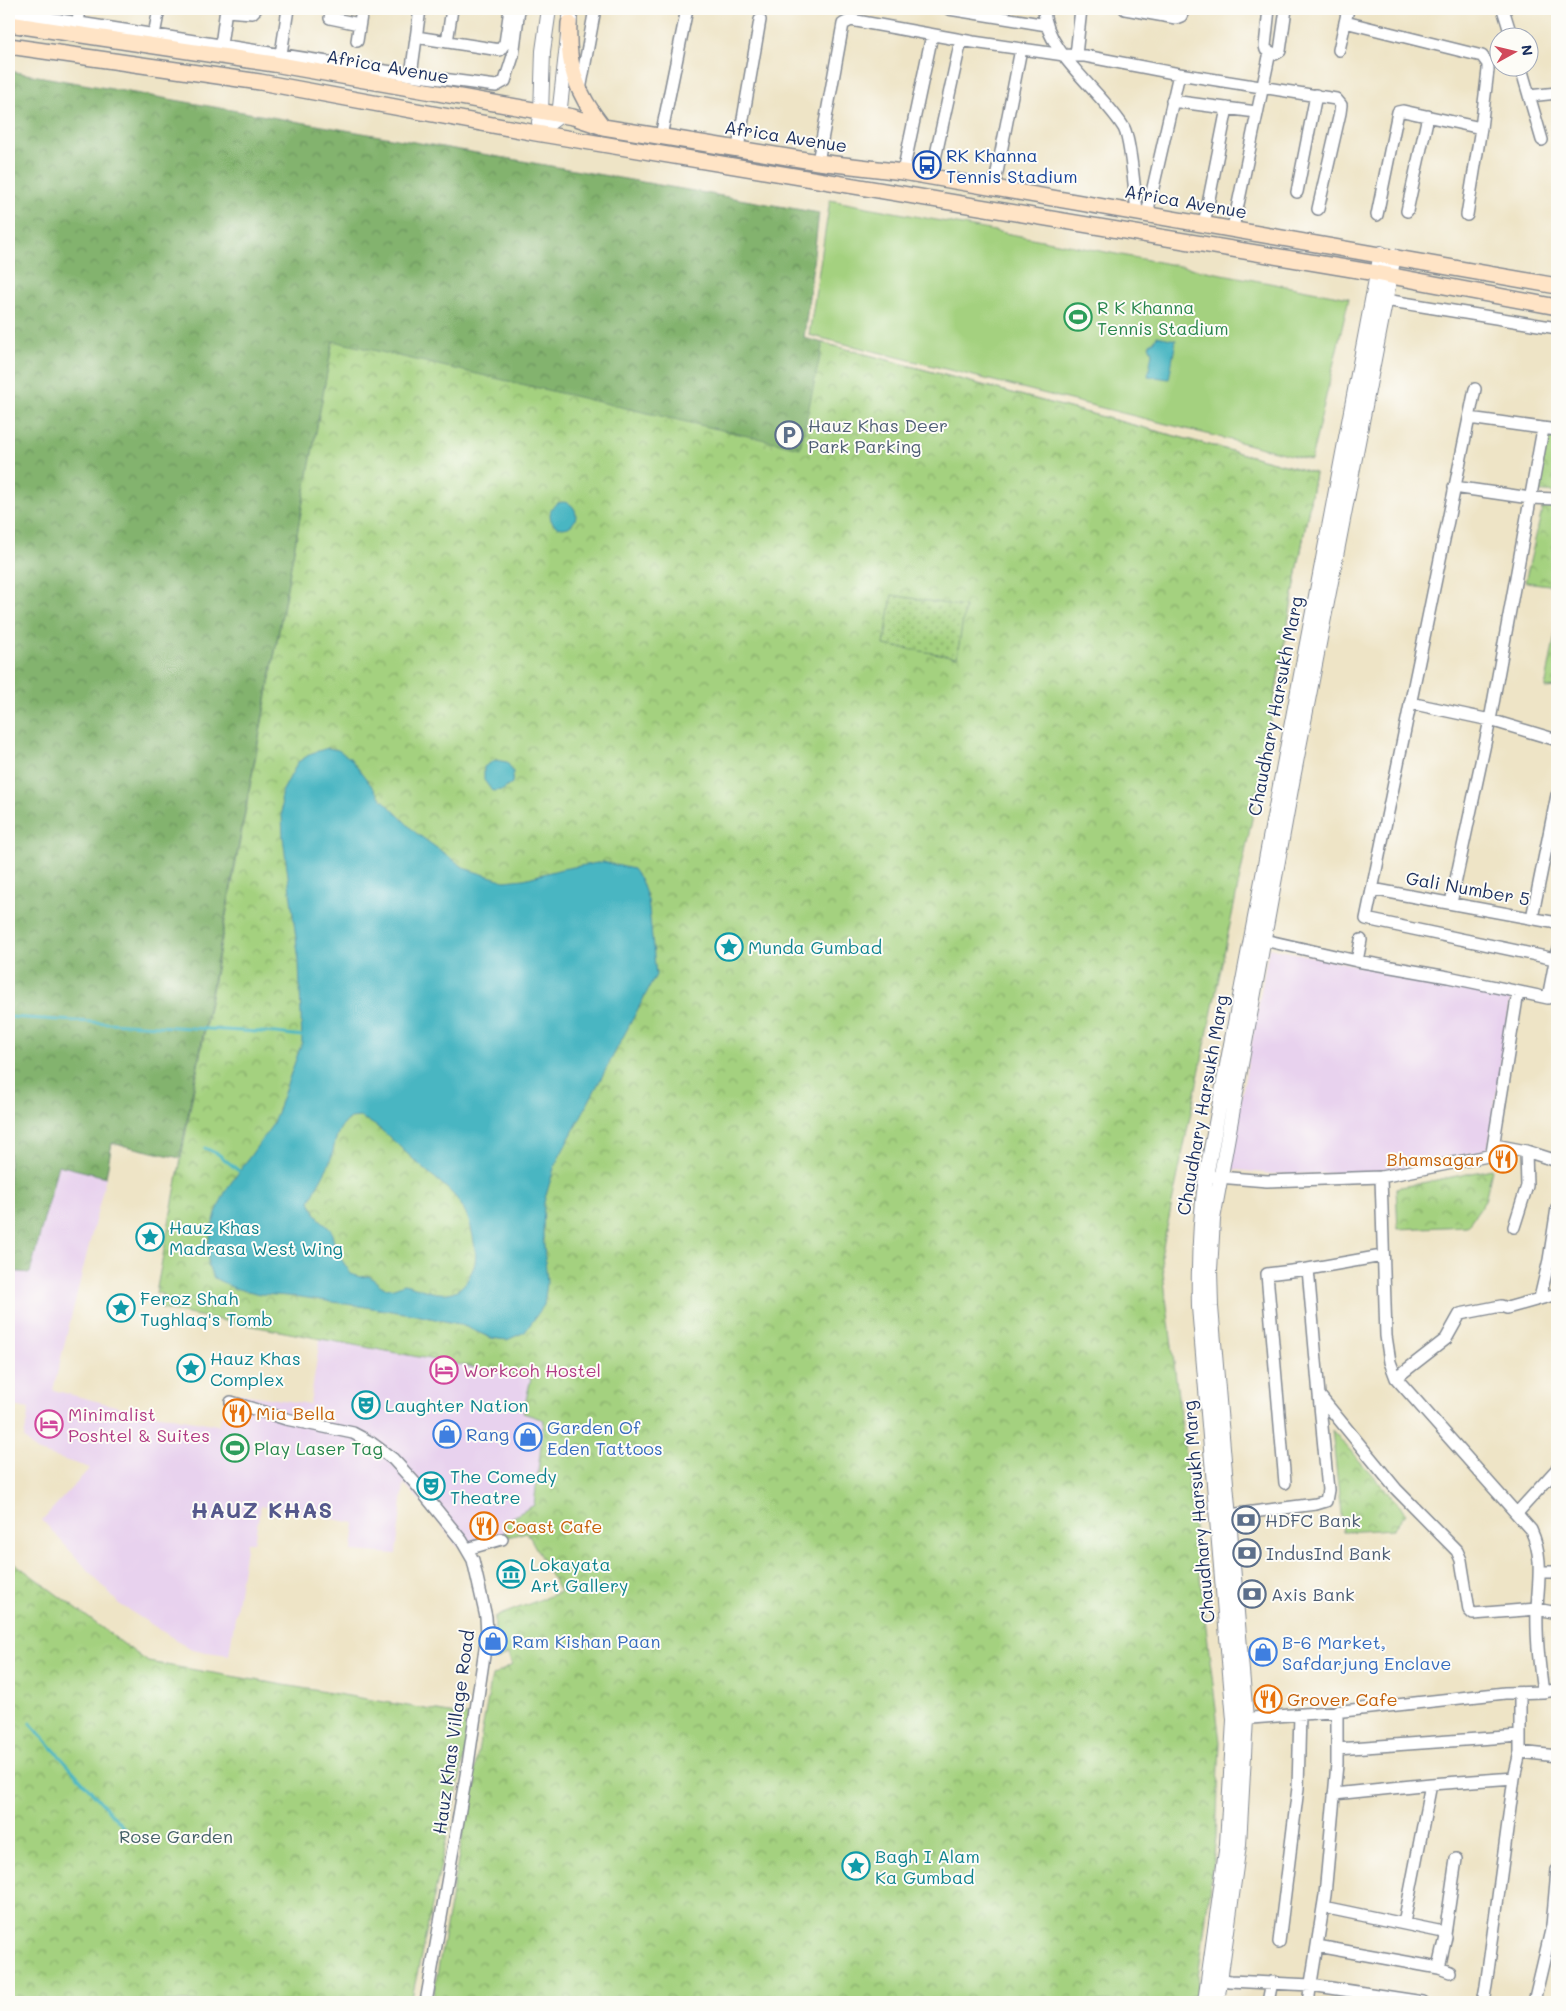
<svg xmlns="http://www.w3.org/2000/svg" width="1566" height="2011" font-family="Mali,sans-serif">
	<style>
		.built { fill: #e8d2ee }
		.grass { fill: #a4d17f; stroke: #60806e }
		.forest { fill: url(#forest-crowns); stroke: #4f7166 }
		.park { fill: url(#park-crowns); stroke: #60806e }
		.garden { fill: url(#garden-dots); stroke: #60806e }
		.water { fill: #48b6c2; stroke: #327290; fill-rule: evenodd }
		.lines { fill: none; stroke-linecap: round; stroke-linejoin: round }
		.stream { stroke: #48b6c2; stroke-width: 3 }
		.minor-casing { stroke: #848a92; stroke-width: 14 }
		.tertiary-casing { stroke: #848a92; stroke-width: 16 }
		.secondary-casing { stroke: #848a92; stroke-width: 18 }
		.minor { stroke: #fff; stroke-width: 11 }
		.tertiary { stroke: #fff; stroke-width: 14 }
		.secondary { stroke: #ffe4c6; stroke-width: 15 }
		.labels { text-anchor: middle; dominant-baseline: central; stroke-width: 4; stroke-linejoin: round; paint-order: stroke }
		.street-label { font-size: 18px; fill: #1b2f5e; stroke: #fdfcf7 }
		.transit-label { font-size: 18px; fill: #164399; stroke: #fdfcf7; text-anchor: start }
		.leisure-label { font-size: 18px; fill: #27864d; stroke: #fdfcf7; text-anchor: start }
		.service-label { font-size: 18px; fill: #4e5e75; stroke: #fdfcf7; text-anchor: start }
		.culture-label { font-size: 18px; fill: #0d838f; stroke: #fdfcf7; text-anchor: start }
		.food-label { font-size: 18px; fill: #c56008; stroke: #fdfcf7; text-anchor: start }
		.hotel-label { font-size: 18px; fill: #b23c85; stroke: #fdfcf7; text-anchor: start }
		.shop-label { font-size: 18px; fill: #366cbe; stroke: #fdfcf7; text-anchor: start }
		.park-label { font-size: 18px; fill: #446068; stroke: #fdfcf7 }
		.district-label { font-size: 22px; font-weight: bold; letter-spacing: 1px; fill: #56598c; stroke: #fdfcf7 }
	</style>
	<defs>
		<pattern id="forest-crowns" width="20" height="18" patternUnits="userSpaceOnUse" patternTransform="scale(1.25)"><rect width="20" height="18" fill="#83b36e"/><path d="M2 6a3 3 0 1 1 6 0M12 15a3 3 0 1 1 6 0" fill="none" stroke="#6a925e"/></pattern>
		<pattern id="park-crowns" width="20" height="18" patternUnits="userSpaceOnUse" patternTransform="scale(1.25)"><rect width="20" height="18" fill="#a4d17f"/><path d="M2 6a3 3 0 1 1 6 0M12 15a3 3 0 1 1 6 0" fill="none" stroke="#85aa6b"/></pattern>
		<pattern id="garden-dots" width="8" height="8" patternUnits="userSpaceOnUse" patternTransform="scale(1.25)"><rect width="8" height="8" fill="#a4d17f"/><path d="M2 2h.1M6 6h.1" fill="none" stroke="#85aa6b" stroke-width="1.8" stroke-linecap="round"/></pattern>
	</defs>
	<rect width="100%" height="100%" fill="#fdfcf7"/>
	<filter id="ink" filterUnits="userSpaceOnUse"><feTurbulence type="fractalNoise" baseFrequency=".02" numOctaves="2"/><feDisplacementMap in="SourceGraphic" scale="10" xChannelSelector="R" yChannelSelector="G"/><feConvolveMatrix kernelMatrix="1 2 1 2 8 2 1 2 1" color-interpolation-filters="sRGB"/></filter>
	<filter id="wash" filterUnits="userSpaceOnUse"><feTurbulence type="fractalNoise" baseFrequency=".0096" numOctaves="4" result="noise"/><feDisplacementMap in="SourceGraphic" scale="20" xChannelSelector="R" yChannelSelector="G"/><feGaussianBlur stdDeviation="1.12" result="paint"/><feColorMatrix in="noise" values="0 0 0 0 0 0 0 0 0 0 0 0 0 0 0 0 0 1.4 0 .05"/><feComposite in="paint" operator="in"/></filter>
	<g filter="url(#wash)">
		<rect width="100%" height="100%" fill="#eee4c6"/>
		<path class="built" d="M1269,948L1511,996L1488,1150L1381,1173L1273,1174L1228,1169Z
			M58,1165L106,1177L53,1390L135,1411L219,1425L228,1392L310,1404L320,1339L531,1378L544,1419L534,1505L506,1521L504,1538L466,1549L458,1547L434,1516L404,1483L396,1554L352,1551L355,1523L261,1505L254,1542H247L229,1655L192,1650L119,1604L42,1520L90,1468L36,1451L24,1438L29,1409L9,1405V1271L30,1273Z"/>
		<path class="grass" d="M830,200L1349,298L1311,460L809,335Z"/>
		<path class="forest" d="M9,71L819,213L804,338L1315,473L1256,800L333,341L180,1158L112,1143L106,1177L58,1165L30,1273L9,1271Z"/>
		<path class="park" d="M333,341L800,448L823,343L1315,473L1256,800L1161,1256L1220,1742L1216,1837L1195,2002H432L492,1676L512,1665L508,1654L494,1661L495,1617L560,1592L527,1532L504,1538L506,1521L534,1505L544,1420L523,1413L531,1378L161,1309L162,1294L156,1293Z
			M1545,433L1557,434V493L1535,491Z
			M1543,506L1557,507V586L1525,582Z
			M1557,624V687L1545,688Z
			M1492,1169L1485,1201L1467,1226L1398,1229L1396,1188Z
			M1332,1430L1406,1513L1393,1529L1343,1532Z
			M9,1559L148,1662L473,1717L411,2002H9Z"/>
		<path class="garden" d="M892,595L965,607L957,657L884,645Z"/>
		<path class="water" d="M1157,336L1176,340L1169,379L1148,376L1152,353L1149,345L1155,340Z
			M550 515a13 13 0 1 1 26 0a13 13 0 1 1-26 0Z
			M328,748L338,750L350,758L381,798L416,833L466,869L505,881L524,879L562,869L603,862L633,869L641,880L648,900L656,975L555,1165L544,1202L543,1234L547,1283L544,1305L525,1332L507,1340L491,1338L459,1324L411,1314L301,1297L261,1294L234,1288L214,1278L208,1266V1244L216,1213L226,1190L273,1124L302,1042L299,961L283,837L281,794L298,762L312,753ZM360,1117C381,1126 396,1144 413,1159C444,1188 467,1195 474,1242C476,1252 477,1262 472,1271C467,1282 461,1291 448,1293C432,1295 419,1287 404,1284C384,1293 385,1288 369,1276L360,1277L351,1274L336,1251L331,1230L316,1215L310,1201C315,1189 322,1178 328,1166C336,1149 333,1130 350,1118Z
			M495,760L507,762L513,772L512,783L503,790L492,791L484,780V767Z"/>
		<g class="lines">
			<path class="stream" d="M9,1017L276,1033L302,1036
				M205,1148L218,1154L239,1171
				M30,1723L135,1840"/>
		</g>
	</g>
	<g filter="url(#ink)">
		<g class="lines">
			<g class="minor-casing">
				<path id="minor" d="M332,9L330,18L359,24
					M949,9L1047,25
					M1044,9C1045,53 1103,92 1124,128C1131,141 1135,195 1137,212
					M1125,9L1176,18L1181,16L1184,9
					M1269,9L1265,46L1266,50L1275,54L1280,51L1286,9
					M1503,9L1512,38
					M226,11L252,13L256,9
					M9,12L411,75L496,86L505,81L513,56L519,9
					M1345,22L1482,56L1488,64V70L1481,128L1467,215
					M78,23L80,9
					M154,35L159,9
					M416,37L500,50L505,43L510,9
					M357,41L362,9
					M447,42L452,9
					M221,45L226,9
					M1339,50L1348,9
					M281,54L288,9
					M1076,55L1081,9
					M1521,68L1542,140
					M411,75L420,9
					M580,90L595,9
					M1529,96L1557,93
					M1172,101L1256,112
					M661,136L687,9
					M738,148L760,20
					M818,162L843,24L851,20L973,42L1064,55L1085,56L1179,74L1336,99L1341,105L1340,113L1318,209
					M903,172L932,35
					M931,177L961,40
					M994,188L1021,49
					M1297,192L1316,95
					M1407,211L1428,116
					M1147,214L1179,74
					M1377,215L1398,112L1403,111L1481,128
					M1204,224L1227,108
					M1233,228L1270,52
					M1379,299L1557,328
					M1475,389L1366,919L1555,959
					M1469,418L1557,430
					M1454,487L1530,498L1557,499
					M1410,703L1490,720L1557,740
					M1372,889L1557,923
					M1451,903L1490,720L1543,429
					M1532,918L1557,795
					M1255,938L1357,961L1448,977L1548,998L1557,951
					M1357,961L1361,940
					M1495,1145L1526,1151L1557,1161
					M1206,1176L1267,1181L1381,1177L1386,1336L1390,1362L1396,1378L1531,1530C1544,1558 1538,1581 1537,1610C1536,1638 1539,1664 1543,1692L1505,1693L1343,1711L1238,1719
					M1381,1177L1488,1156L1492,1153L1518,992
					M1514,1227L1527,1186L1526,1151
					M1308,1269L1382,1256
					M1540,1298L1549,1260L1557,1208
					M1396,1378L1446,1339L1460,1314L1501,1306L1507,1308L1557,1294
					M231,1402L286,1419L353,1433L370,1442L393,1459L415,1483L462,1541L473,1560L486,1617L487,1635L468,1764L426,2002
					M1285,1483L1267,1274L1308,1269L1319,1395L1396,1489L1457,1551L1461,1560L1469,1610L1473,1614L1537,1609L1557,1613
					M1517,1513L1557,1469
					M1221,1516L1316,1504L1326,1501L1328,1490L1319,1395
					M467,1549L502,1539
					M1540,1572H1557
					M1543,1692L1555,1690L1557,1692
					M1337,1749L1520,1736
					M1520,1752L1557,1756
					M1334,1794L1431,1784L1514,1778
					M1323,1907L1443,1932L1446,1937L1439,1968
					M1404,1923L1431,1784
					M1445,1934L1456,1859
					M1279,1942L1298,1788L1300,1714
					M1317,1946L1439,1968L1450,1972
					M1214,1978L1230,1981L1311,1985L1423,2002
					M1268,2002L1272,1982
					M1308,2002L1325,1895L1337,1764V1711
					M1483,2002L1486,1986L1514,1778L1520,1752V1693
					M1534,2002L1552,1926L1557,1870"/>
			</g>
			<g class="tertiary-casing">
				<path id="tertiary" d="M539,122L541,113L543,51L549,9
					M536,133L559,116L571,9
					M1205,2002L1227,1844L1234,1720L1199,1307C1198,1263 1200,1220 1206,1176L1381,253
					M1217,2002L1239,1845L1246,1718L1211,1307L1210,1270L1213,1219L1293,778L1394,256"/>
			</g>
			<g class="secondary-casing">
				<path id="secondary" d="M569,23C567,66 576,93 603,127
					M9,24L274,64L573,117L603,127L818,162L903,172L1557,286
					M9,46L260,82L536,133L1376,273L1557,307"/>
			</g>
			<use href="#minor" class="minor"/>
			<use href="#tertiary" class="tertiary"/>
			<use href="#secondary" class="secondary"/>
		</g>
	</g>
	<defs>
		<g id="bus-ring" transform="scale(1.4375)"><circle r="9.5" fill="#fdfcf7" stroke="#1a4fb4" stroke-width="1.5"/><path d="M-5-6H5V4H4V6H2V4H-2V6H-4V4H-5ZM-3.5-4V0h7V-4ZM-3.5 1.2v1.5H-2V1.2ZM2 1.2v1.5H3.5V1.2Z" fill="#1a4fb4"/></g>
		<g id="stadium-ring" transform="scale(1.4375)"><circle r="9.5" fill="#fdfcf7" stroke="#2e9e5b" stroke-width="1.5"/><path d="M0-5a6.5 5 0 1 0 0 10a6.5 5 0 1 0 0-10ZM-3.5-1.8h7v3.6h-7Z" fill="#2e9e5b"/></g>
		<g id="parking-ring" transform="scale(1.4375)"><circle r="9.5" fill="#fdfcf7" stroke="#5c6f8a" stroke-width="1.5"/><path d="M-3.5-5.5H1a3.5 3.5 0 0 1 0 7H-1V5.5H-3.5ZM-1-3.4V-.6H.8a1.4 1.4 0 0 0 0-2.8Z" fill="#5c6f8a"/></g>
		<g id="sight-ring" transform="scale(1.4375)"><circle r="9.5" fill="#fdfcf7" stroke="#0f9aa8" stroke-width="1.5"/><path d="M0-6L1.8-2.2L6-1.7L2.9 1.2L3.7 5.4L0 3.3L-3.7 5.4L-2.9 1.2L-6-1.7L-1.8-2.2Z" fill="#0f9aa8"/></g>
		<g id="restaurant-ring" transform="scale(1.4375)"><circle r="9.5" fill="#fdfcf7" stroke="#e8710a" stroke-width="1.5"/><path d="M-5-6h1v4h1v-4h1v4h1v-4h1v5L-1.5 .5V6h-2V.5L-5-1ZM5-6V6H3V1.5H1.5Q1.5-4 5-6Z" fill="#e8710a"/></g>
		<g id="hotel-ring" transform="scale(1.4375)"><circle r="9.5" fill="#fdfcf7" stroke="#d1479c" stroke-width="1.5"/><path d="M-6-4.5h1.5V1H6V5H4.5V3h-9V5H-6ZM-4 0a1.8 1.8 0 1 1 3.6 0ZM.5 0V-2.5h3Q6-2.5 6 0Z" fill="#d1479c"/></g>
		<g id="theatre-ring" transform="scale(1.4375)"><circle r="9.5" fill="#fdfcf7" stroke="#0f9aa8" stroke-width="1.5"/><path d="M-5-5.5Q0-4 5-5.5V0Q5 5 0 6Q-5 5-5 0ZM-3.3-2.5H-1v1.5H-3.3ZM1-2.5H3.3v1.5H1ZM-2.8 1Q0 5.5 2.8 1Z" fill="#0f9aa8"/></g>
		<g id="shop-ring" transform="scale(1.4375)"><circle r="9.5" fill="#fdfcf7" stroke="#3f7fe0" stroke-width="1.5"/><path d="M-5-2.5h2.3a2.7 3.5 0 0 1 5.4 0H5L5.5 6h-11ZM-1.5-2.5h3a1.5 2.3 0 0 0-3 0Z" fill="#3f7fe0"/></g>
		<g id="bank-ring" transform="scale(1.4375)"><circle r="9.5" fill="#fdfcf7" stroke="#5c6f8a" stroke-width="1.5"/><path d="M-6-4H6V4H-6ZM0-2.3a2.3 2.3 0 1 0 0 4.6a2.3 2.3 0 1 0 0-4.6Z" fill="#5c6f8a"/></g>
		<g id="museum-ring" transform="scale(1.4375)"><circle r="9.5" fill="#fdfcf7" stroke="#0f9aa8" stroke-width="1.5"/><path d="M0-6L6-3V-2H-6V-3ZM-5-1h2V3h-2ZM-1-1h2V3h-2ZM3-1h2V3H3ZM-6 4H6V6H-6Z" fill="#0f9aa8"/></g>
	</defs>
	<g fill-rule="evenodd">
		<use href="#bus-ring" x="927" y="165"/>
		<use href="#stadium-ring" x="1078" y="317"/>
		<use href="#parking-ring" x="789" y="435"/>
		<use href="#sight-ring" x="729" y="947"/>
		<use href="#restaurant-ring" x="1503" y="1159"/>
		<use href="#sight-ring" x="150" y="1237"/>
		<use href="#sight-ring" x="121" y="1308"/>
		<use href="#sight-ring" x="191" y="1368"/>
		<use href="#hotel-ring" x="444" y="1370"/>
		<use href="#theatre-ring" x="366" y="1405"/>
		<use href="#restaurant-ring" x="237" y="1413"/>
		<use href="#hotel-ring" x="49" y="1424"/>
		<use href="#shop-ring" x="447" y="1434"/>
		<use href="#shop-ring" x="528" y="1437"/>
		<use href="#stadium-ring" x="235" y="1448"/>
		<use href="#theatre-ring" x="431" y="1486"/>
		<use href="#bank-ring" x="1246" y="1520"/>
		<use href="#restaurant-ring" x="484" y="1526"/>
		<use href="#bank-ring" x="1247" y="1553"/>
		<use href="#museum-ring" x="511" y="1574"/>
		<use href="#bank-ring" x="1252" y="1594"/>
		<use href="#shop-ring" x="493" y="1641"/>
		<use href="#shop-ring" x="1263" y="1652"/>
		<use href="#restaurant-ring" x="1268" y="1699"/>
		<use href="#sight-ring" x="856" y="1866"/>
	</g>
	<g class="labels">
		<g class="street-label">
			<text transform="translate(388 66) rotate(10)">Africa Avenue</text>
			<text transform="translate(786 136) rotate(9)">Africa Avenue</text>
			<text transform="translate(1186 201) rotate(10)">Africa Avenue</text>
			<text transform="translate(1275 706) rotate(-79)">Chaudhary Harsukh Marg</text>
			<text transform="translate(1468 888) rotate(10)">Gali Number 5</text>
			<text transform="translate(1202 1105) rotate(-80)">Chaudhary Harsukh Marg</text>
			<text transform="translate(1198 1512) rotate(-95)">Chaudhary Harsukh Marg</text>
			<text transform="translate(453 1732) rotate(-82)">Hauz Khas Village Road</text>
		</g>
		<g class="transit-label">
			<text x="946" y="155">RK Khanna<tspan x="946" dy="21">Tennis Stadium</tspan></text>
		</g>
		<g class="leisure-label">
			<text x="1097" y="307">R K Khanna<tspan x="1097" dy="21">Tennis Stadium</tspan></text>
			<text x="254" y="1448">Play Laser Tag</text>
		</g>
		<g class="service-label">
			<text x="808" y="425">Hauz Khas Deer<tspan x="808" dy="21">Park Parking</tspan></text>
			<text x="1265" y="1520">HDFC Bank</text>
			<text x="1266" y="1553">IndusInd Bank</text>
			<text x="1271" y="1594">Axis Bank</text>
		</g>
		<g class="culture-label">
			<text x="748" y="947">Munda Gumbad</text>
			<text x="169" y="1227">Hauz Khas<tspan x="169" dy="21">Madrasa West Wing</tspan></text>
			<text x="140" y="1298">Feroz Shah<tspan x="140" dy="21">Tughlaq's Tomb</tspan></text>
			<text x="210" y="1358">Hauz Khas<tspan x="210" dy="21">Complex</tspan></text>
			<text x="385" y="1405">Laughter Nation</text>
			<text x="450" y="1476">The Comedy<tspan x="450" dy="21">Theatre</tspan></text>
			<text x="530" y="1564">Lokayata<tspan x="530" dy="21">Art Gallery</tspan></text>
			<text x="875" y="1856">Bagh I Alam<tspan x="875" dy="21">Ka Gumbad</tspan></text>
		</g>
		<g class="food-label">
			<text x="1484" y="1159" text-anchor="end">Bhamsagar</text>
			<text x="256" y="1413">Mia Bella</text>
			<text x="503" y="1526">Coast Cafe</text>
			<text x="1287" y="1699">Grover Cafe</text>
		</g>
		<g class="hotel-label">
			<text x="463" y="1370">Workcoh Hostel</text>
			<text x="68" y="1414">Minimalist<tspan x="68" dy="21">Poshtel &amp; Suites</tspan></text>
		</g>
		<g class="shop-label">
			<text x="547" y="1427">Garden Of<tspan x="547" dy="21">Eden Tattoos</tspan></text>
			<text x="466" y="1434">Rang</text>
			<text x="512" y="1641">Ram Kishan Paan</text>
			<text x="1282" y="1642">B-6 Market,<tspan x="1282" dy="21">Safdarjung Enclave</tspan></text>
		</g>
		<g class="park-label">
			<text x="176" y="1836">Rose Garden</text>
		</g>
		<g class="district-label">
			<text x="262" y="1509">HAUZ KHAS</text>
		</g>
	</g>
	<rect width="1566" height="2011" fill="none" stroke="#fdfcf7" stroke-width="30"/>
	<g transform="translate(1514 52) rotate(82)"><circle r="24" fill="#fdfcf7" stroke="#a3aaba"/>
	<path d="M0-4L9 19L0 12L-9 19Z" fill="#d1495b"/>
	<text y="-8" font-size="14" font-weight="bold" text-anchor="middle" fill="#1b2f5e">N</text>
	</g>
</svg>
